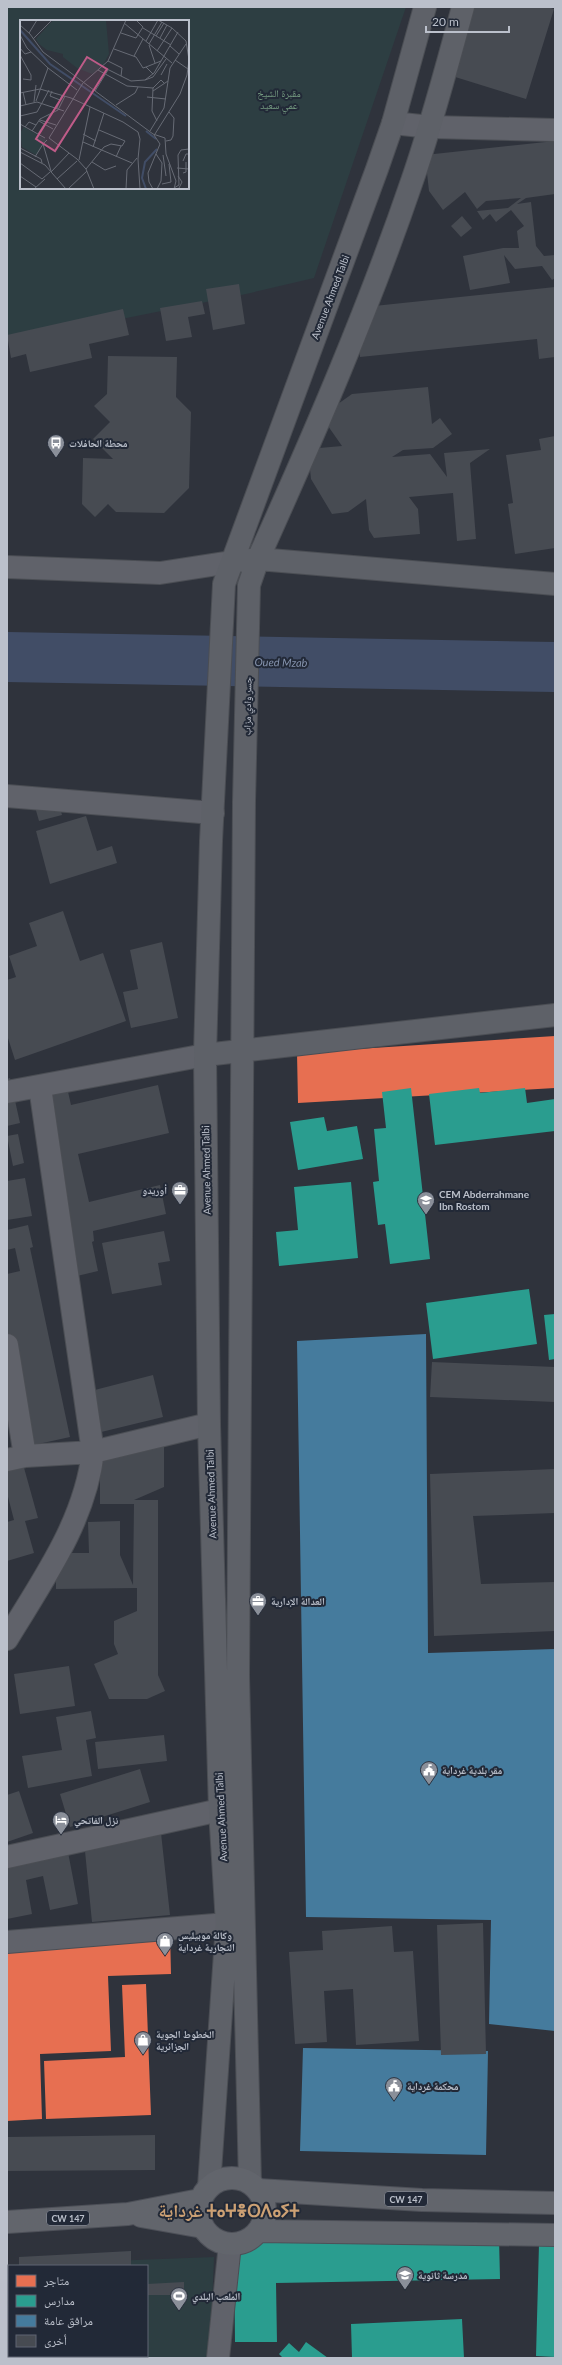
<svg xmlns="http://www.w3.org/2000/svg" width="562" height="2365" font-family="Lato,'Noto Naskh Arabic','Noto Sans Tifinagh',sans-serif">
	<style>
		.green { fill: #2d3e42; fill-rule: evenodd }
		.shops { fill: #e76f51 }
		.schools { fill: #2a9d8f }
		.public { fill: #457b9d }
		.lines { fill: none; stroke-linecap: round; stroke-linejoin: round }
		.river { stroke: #414d66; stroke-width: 50 }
		.building { fill: #474b52 }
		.minor-casing { stroke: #4b4e54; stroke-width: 24 }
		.tertiary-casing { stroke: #4b4e54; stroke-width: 24 }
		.secondary-casing { stroke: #4b4e54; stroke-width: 24 }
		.primary-casing { stroke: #4d5058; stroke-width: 24 }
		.minor { stroke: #60626a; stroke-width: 22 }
		.tertiary { stroke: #60626a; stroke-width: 22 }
		.secondary { stroke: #5e6168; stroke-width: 22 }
		.primary { stroke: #62656c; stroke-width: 22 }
		.labels { text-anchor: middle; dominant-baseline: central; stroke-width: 4; stroke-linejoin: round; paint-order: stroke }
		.shield { fill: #222937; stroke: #8d939f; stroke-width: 1 }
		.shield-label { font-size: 9px; font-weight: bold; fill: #bbc0cb }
		.park-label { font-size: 10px; fill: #749a80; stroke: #222937 }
		.street-label { font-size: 10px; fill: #bbc0cb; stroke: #222937 }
		.poi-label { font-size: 10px; font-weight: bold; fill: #bbc0cb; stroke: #222937; text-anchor: start }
		.water-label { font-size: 11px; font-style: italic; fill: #8694af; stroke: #222937 }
		.town-label { font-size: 18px; font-weight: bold; fill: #cda174; stroke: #222937 }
		.inset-river { fill: none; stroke: #414d66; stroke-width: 2 }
		.inset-road { fill: none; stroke: #676b75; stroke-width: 1 }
		.view { fill: #bf5b88; fill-opacity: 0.15; stroke: #bf5b88; stroke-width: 2 }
		.inset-edge { fill: none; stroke: #bbc0cb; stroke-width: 2 }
	</style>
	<rect width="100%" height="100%" fill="#2f333c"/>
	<path class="green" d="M7,7H406L314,278L246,294L7,342ZM21,21H188V188H21Z
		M214,2257L210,2358H7V2265ZM9,2266H147V2356H9Z"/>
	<path class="shops" d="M555,1036V1088L298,1103L297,1053Z
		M170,1931L171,1974L108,1976L111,2051L40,2054L42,2119L7,2121V1939Z
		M146,1984L151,2115L46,2119L44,2061L125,2057L122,1985Z"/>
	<path class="schools" d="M411,1088L430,1259L390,1264L385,1224L378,1225L373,1182L379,1181L374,1129L386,1128L382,1092Z
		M479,1088L480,1093L525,1088L527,1103L555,1099V1131L435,1145L429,1094Z
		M324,1117L327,1131L357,1126L363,1159L298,1170L290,1122Z
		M351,1182L358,1258L279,1266L276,1232L298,1230L294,1187Z
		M529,1289L537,1344L433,1359L426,1303Z
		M555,1314V1359L549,1360L544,1315Z
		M499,2238L500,2279L276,2283L277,2342H235L234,2243Z
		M539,2244H555V2357L536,2356Z
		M462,2319L464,2358H352L351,2324Z
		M306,2342L328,2358H283L279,2354L289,2343L299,2352Z"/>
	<path class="public" d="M426,1334L428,1653L555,1649V2031L489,2024L491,1920L306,1917L297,1341Z
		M303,2048L488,2051L486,2155L300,2151Z"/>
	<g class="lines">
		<path class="river" d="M7,657L555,667"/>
	</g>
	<path class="building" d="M474,7H548L554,9L526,99L452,76Z
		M555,141V194L526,198L517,204L531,202L536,246L544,256L555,255V278L552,280L542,266L515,269L504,255L510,283L470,290L463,256L503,248H519L517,231L524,226L511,210L496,222L490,214L483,220L477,211L508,208L521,198L486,201L477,209L465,192L443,210L429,191L425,155Z
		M462,216L472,228L461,237L451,226Z
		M239,284L245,324L213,330L206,289Z
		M555,287V357L539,359L537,339L360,357L355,308Z
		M202,301L205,314L188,317L192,337L166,341L160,308Z
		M123,309L129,335L89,344L92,358L30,372L26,354L11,358L7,335Z
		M108,356L177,357L176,397L191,412L189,488L164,513L116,512L108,504L95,517L82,504L83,458L113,459L93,439L110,422L94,406L107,394Z
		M428,387L432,424L440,418L452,434L433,448L403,450L392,457L430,454L447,477L444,453L490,449L470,463L476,539L457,541L453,493L409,497L418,509L420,534L374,538L369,530L366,499L348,512L332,514L311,479L308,449L342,446L321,416L352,394Z
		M555,436V548L515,554L508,504L513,503L506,455L541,450L539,439Z
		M58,800L62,815L39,821L35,807Z
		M86,816L97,851L112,846L117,863L50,884L36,831Z
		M63,911L80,961L103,953L126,1021L15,1060L7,1035V980L16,977L9,956L37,946L29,923Z
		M162,942L178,1018L131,1028L123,992L138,989L130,950Z
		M64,1074L71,1105L158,1085L169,1133L78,1154L89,1202L160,1185L166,1214L93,1231L94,1241L92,1242L98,1271L77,1276L32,1081Z
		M10,1078L20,1123L7,1126V1079Z
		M18,1134L24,1163L13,1166L7,1136Z
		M25,1178L32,1216L7,1220V1181Z
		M28,1225L33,1247L30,1248L70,1437L29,1446L7,1345V1274L20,1271L15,1248L7,1250V1230Z
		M164,1231L170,1261L158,1263L162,1285L112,1294L102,1243Z
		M432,1362L555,1367V1402L430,1397Z
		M153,1375L163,1417L93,1434L83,1393Z
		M164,1442V1487L134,1500H158V1675L165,1691L147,1699H109L94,1664L118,1654L114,1644V1621L137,1611V1588L56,1589V1553H89L88,1522L120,1521V1555L133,1585L134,1504H100V1444Z
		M21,1457L38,1518L25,1521L34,1553L7,1561V1522L14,1520L7,1493V1461Z
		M555,1469V1513L473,1516L481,1584L555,1582V1631L434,1636L430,1474Z
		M69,1666L75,1706L20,1714L14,1674Z
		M91,1711L96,1738L86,1740L92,1776L28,1788L22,1756L62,1750L56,1717Z
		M164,1735L167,1761L98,1769L95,1742Z
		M140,1769L150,1802L70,1827L60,1794Z
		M19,1791L33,1833L7,1842V1795Z
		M161,1833L170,1915L92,1922L84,1841Z
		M67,1847L78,1904L50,1910L43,1876L26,1880L32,1914L7,1919V1859Z
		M483,1923L486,2054L441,2055L437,1925Z
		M392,1926L394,1952L413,1951L419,2041L356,2045L353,1989L324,1991L327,2042L295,2044L289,1952L323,1950L322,1931Z
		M155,2135V2170L7,2171V2137Z
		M131,2251V2266H19V2257Z
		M184,2282V2295H147V2284Z"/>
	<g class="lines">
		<g class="minor-casing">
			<path id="minor" d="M393,123L430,127L555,130
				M7,796L213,813
				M7,1092L205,1055
				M7,1345L25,1456
				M7,1460L25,1456L93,1452L209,1424
				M7,1639C42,1581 85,1522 93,1452L40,1087
				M7,1857L220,1810
				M7,1942L227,1924
				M218,2358L230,2244"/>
		</g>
		<g class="tertiary-casing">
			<path id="tertiary" d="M7,567L160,573L231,562"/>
		</g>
		<g class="secondary-casing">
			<path id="secondary" d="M244,561L258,559L555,584
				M205,1055L555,1015
				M250,2183L238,1676L244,802L249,585L258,559C314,435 368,310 412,181C432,124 447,65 463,7
				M209,2187L227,1924L220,1810L209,1424L205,1055L211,841L224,584L377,169L393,123L425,7"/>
		</g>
		<g class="primary-casing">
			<path id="primary" d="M199 2211a33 33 0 1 1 66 0a33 33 0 1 1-66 0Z
				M258,2190L422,2200L555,2203
				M141,2216L203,2227
				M7,2222L128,2214L200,2200
				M258,2231L555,2235"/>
		</g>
		<use href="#minor" class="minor"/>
		<use href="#tertiary" class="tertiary"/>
		<use href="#secondary" class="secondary"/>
		<use href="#primary" class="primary"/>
	</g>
	<defs>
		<g id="bus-pin" transform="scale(0.9)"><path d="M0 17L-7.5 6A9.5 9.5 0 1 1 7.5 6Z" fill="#8a8f99" stroke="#222937"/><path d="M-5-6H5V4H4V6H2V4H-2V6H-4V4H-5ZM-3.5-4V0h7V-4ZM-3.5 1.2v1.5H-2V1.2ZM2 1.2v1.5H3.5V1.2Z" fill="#fff"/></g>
		<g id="office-pin" transform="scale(0.9)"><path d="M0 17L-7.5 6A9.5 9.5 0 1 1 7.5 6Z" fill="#8a8f99" stroke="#222937"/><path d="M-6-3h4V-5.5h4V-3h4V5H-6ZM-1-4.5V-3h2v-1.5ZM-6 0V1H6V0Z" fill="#fff"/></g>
		<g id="school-pin" transform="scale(0.9)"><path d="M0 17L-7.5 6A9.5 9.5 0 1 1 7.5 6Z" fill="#8a8f99" stroke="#222937"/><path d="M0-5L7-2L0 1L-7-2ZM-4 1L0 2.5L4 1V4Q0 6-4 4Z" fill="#fff"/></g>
		<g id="civic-pin" transform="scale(0.9)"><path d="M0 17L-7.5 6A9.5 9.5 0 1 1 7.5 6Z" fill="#8a8f99" stroke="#222937"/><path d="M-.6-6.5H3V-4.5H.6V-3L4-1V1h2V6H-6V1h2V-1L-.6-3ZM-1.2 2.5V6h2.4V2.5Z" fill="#fff"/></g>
		<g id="hotel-pin" transform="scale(0.9)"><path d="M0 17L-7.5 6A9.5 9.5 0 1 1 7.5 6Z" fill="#8a8f99" stroke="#222937"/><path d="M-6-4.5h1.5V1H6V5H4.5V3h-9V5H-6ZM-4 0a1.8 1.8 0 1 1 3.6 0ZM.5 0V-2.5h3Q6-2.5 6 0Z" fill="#fff"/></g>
		<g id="shop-pin" transform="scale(0.9)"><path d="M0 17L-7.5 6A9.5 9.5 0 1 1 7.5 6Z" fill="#8a8f99" stroke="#222937"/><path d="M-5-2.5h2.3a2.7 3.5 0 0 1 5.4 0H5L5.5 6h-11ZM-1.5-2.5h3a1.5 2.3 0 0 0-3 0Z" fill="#fff"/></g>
		<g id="stadium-pin" transform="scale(0.9)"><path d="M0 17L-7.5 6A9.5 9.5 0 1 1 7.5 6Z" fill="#8a8f99" stroke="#222937"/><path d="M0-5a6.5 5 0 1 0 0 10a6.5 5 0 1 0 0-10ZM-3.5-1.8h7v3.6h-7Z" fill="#fff"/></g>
	</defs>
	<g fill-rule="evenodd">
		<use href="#bus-pin" x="56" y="443"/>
		<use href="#office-pin" x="180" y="1190"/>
		<use href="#school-pin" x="426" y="1200"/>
		<use href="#office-pin" x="258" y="1601"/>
		<use href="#civic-pin" x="429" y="1770"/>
		<use href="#hotel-pin" x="61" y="1820"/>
		<use href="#shop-pin" x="165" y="1941"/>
		<use href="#shop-pin" x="143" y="2040"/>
		<use href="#civic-pin" x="394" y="2086"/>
		<use href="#school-pin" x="405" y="2275"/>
		<use href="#stadium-pin" x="179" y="2296"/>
	</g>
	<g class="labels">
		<g class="shield">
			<rect x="385" y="2192" width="42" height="14" rx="3"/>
			<rect x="47" y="2211" width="42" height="14" rx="3"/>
		</g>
		<g class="shield-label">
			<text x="406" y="2199">CW 147</text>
			<text x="68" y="2218">CW 147</text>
		</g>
		<g class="park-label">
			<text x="279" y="93">مقبرة الشيخ<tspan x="279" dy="12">عمي سعيد</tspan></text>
		</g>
		<g class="street-label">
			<text transform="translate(330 297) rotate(-69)">Avenue Ahmed Talbi</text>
			<text transform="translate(247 706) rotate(-89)">جسر وادي مزاب</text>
			<text transform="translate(206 1170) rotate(-91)">Avenue Ahmed Talbi</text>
			<text transform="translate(211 1494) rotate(-92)">Avenue Ahmed Talbi</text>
			<text transform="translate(221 1817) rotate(-93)">Avenue Ahmed Talbi</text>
		</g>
		<g class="poi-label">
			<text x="69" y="443">محطة الحافلات</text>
			<text x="167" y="1190" text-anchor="end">أوريدو</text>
			<text x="439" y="1194">CEM Abderrahmane<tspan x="439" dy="12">Ibn Rostom</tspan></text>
			<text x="271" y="1601">العدالة الإدارية</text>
			<text x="442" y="1770">مقر بلدية غرداية</text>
			<text x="74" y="1820">نزل الفاتحي</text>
			<text x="178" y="1935">وكالة موبيليس<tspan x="178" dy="12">التجارية غرداية</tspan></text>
			<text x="156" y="2034">الخطوط الجوية<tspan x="156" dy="12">الجزائرية</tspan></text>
			<text x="407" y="2086">محكمة غرداية</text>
			<text x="418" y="2275">مدرسة ثانوية</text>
			<text x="192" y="2296">الملعب البلدي</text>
		</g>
		<g class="water-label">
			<text transform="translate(281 662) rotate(1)">Oued Mzab</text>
		</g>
		<g class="town-label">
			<text x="229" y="2210">غرداية ⵜⴰⵖⴻⵔⴷⴰⵢⵜ</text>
		</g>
	</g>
	<g transform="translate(20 20)">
		<rect width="169" height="169" fill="#2f333c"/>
		<path d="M33,0H86L89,34L83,45L72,54L57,48L43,37V34L27,30L19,24L16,19ZM4,107L26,120L16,135L2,127L0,113Z" fill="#2d3e42"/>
		<path class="inset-river" d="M0,10L30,44L106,96M126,111L136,119M126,169L122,158L125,142L137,129"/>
		<path class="inset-road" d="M104,3L152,43M0,5L10,14L23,32L63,62M123,8L151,25M9,13L17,0M101,13L116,18L123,7L116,0M0,15L7,28L28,48L57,70M136,16L144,3M140,18L147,5M13,19L32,0M126,21L138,0L152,8L166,21L169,40L167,55L160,74L135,114M129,24L142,2M129,25L135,43M150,26L159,34M0,28L5,34L11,32M94,29L116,37L123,48L126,47L133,54M137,31L152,8M0,35L11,55V60L3,59M114,36L123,19M155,40L168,49M88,41L102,48L101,56M83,47L111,61L125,60L133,57L146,39M126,47L141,41M78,50L107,66L133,68L141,60L144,63M141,55L147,44M125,60L134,53L158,12M63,62L133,114L145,118L146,134L156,161L154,169M133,68L132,91L137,101M32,71L30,76L40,80M75,71L88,50M133,71L148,61M3,72L6,85M0,73L20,69L51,78M127,77L146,79M51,78L103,102L118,112L120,119L118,139L120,169M16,81L28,48M14,82L16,65M96,85L115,73L118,67M0,86L17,82L44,91M37,88L42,75M0,96L17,92L29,70M20,100L36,105M19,101L33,109M0,104L25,118M5,107L9,102L16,105M12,111L20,99L38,90L45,76M130,111L144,88L150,48L166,24M18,114L30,95M63,114L76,121M27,120L23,124L31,151M146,121L151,120L153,116L154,98L149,92M63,122L112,143M73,127L84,93M0,128L21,139L22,143M0,132L25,145L46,169M136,134L142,143L141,161L137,169M143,135L146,156M15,137L23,124M96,137L101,126M57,139L29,118L63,63L88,41L106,0M57,139L66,149L74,169M59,140L70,87M163,141L166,134H169V138M72,142L85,150L96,146M0,143L22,159L30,152M157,148L169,149M66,149L84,127L91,124L102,126L105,121L79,110M31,152L49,133M163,153L166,152V142M0,156L16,167M158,156L162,162L159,168M37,159L57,141M142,164L151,162L149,144M154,168L159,165L158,135L161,130L169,129M14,169L25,159M48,169L67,151M106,169L107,150L117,138M133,169L129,162L128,153L140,124L134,115"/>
		<path class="view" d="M67,37L87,49L35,131L16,119Z"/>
		<rect width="169" height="169" class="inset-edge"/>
	</g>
	<rect width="562" height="2365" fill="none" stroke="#bbc0cb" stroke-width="16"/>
	<rect x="8" y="2265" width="140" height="92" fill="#222937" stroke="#5f6572"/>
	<rect x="16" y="2275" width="20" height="12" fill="#e76f51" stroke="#5f6572"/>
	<text x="44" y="2285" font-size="12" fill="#bbc0cb">متاجر</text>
	<rect x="16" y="2295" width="20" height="12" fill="#2a9d8f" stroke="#5f6572"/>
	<text x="44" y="2305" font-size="12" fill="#bbc0cb">مدارس</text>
	<rect x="16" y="2315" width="20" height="12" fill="#457b9d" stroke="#5f6572"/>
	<text x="44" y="2325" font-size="12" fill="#bbc0cb">مرافق عامة</text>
	<rect x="16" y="2335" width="20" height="12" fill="#474b52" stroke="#5f6572"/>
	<text x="44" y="2345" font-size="12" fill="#bbc0cb">أخرى</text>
	<path d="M426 26v6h83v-6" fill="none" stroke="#bbc0cb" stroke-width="2"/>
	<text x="432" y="26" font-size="12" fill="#bbc0cb" stroke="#222937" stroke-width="3" paint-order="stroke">20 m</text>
</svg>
